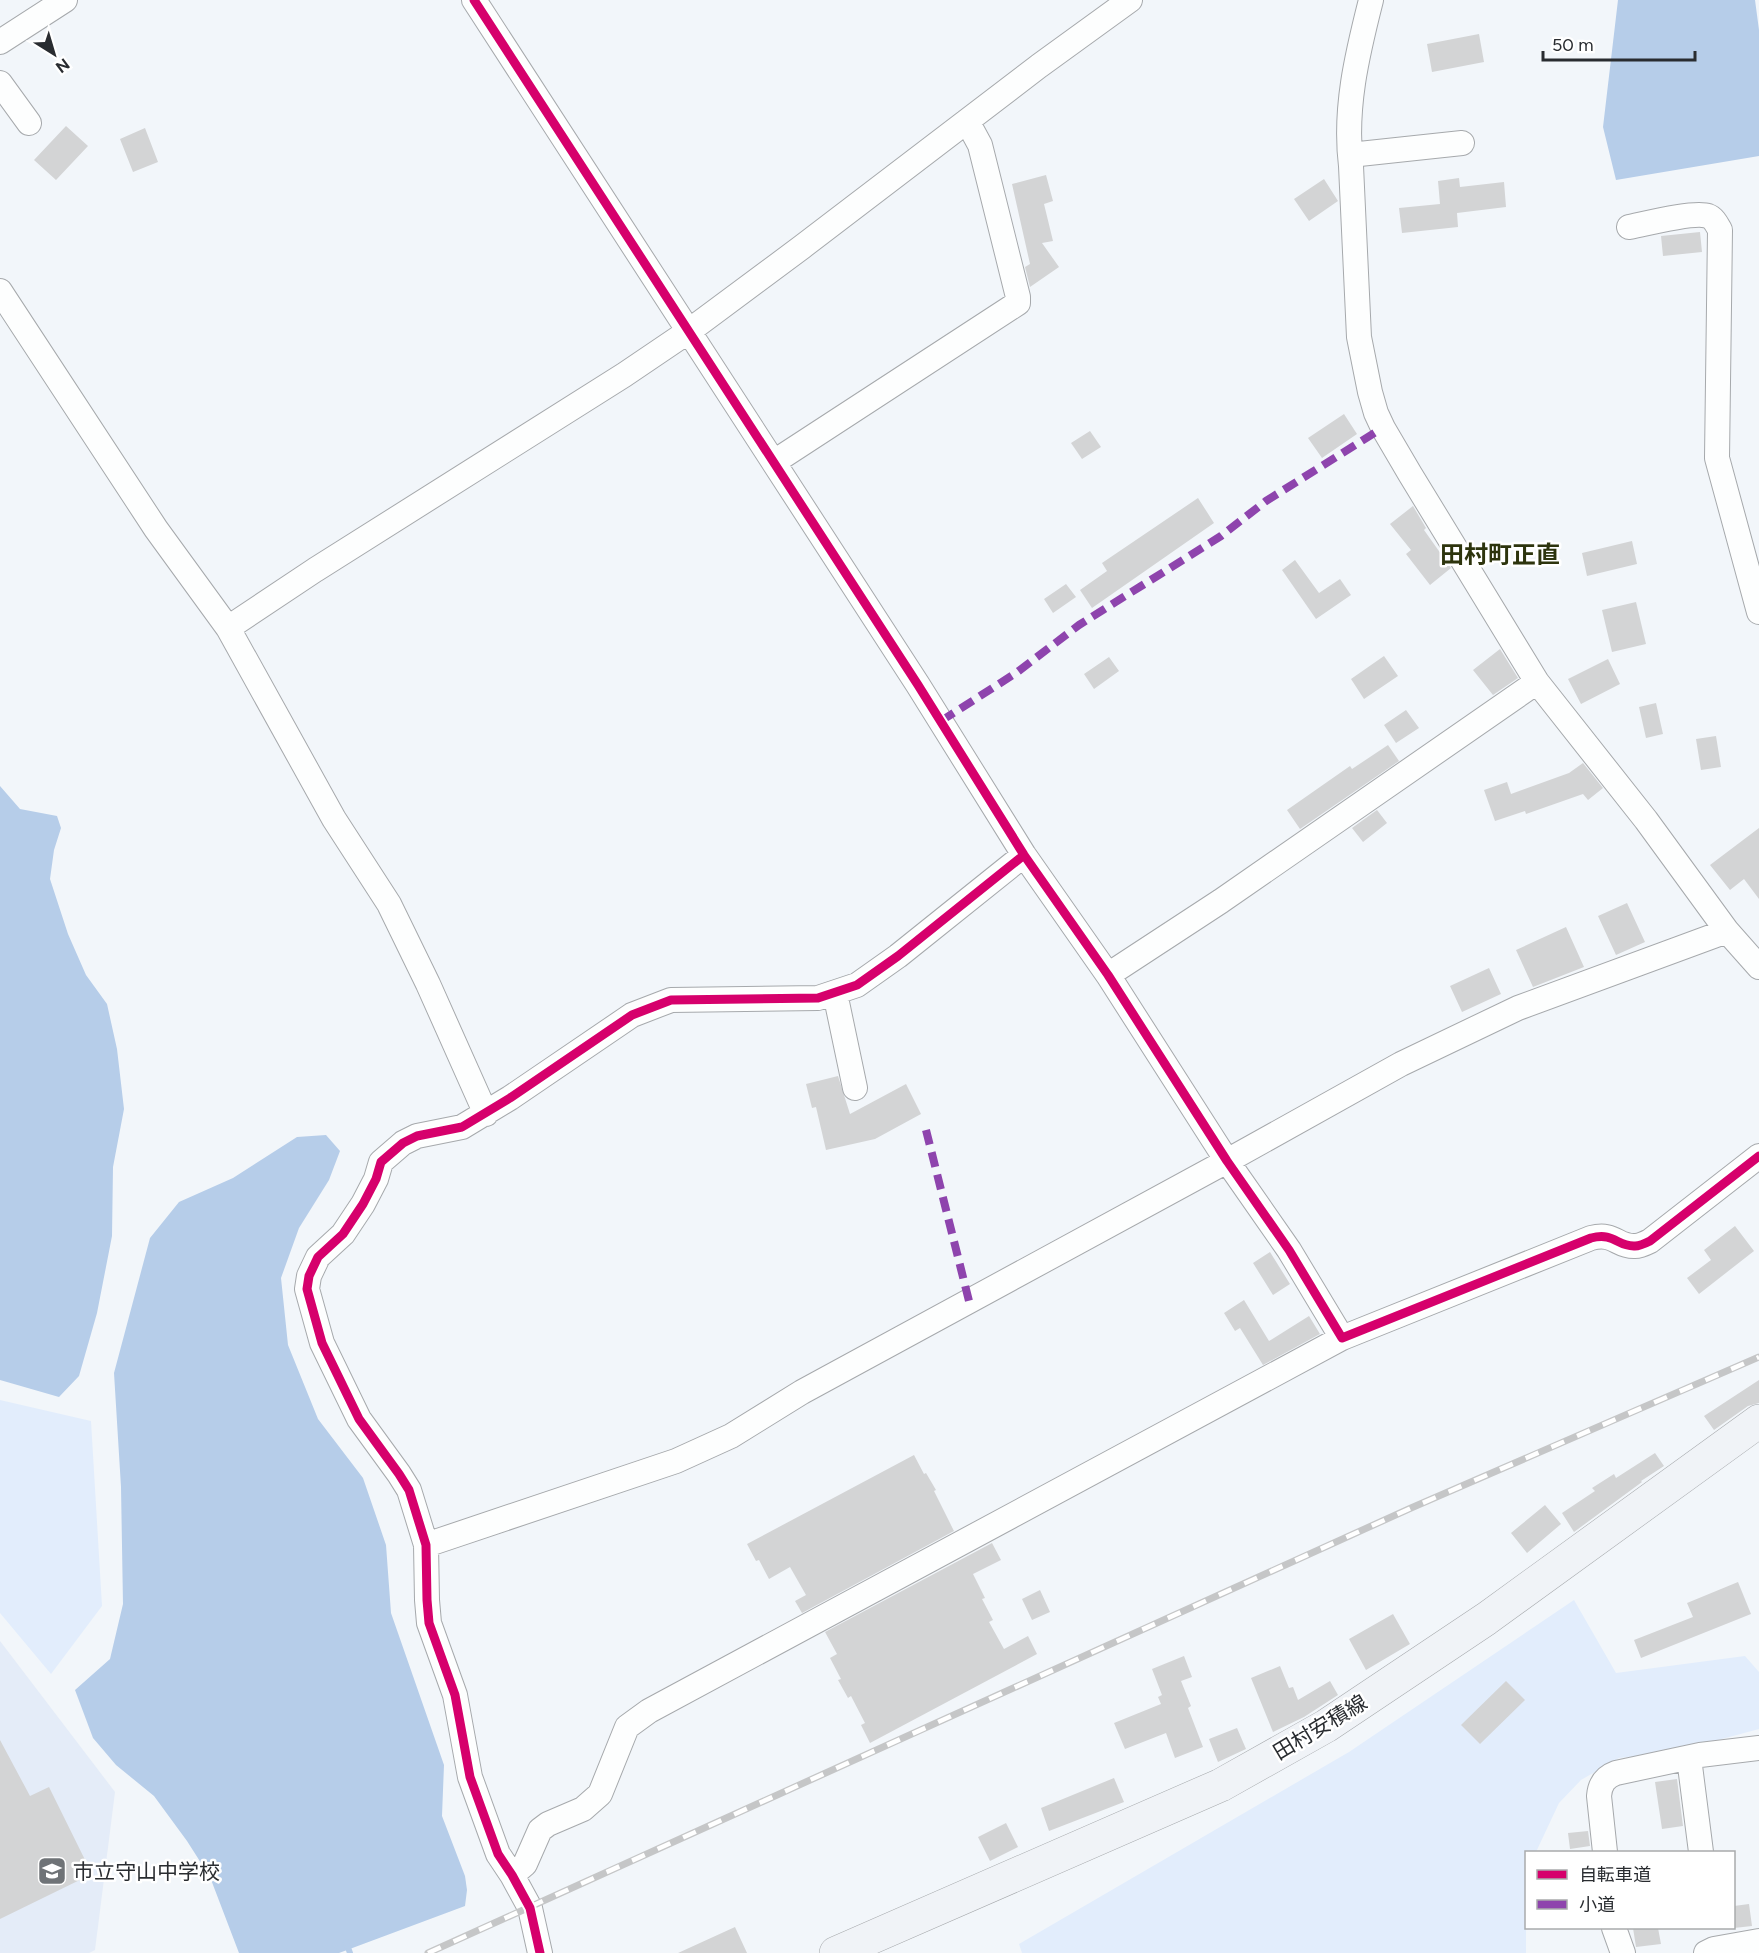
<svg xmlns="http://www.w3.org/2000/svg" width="1759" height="1953" font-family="Figtree,'Noto Sans JP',sans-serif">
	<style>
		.built { fill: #e4ecf8 }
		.green { fill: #e2edfc }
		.water { fill: #b6cde9 }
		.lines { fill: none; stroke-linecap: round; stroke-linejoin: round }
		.stream { stroke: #b6cde9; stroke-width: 6 }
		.building { fill: #d3d4d5 }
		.street-casing { stroke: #a6a9ac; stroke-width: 26 }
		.secondary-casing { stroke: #a6a9ac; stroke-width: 34 }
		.street { stroke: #fdfefe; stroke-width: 24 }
		.secondary { stroke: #f0f3f7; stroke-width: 33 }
		.rail-casing { stroke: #c5c6c7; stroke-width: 7 }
		.rail { stroke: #fff; stroke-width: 4.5; stroke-dasharray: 14; stroke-linecap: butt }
		.quiet { stroke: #8e44ad; stroke-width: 8; stroke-dasharray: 15 8; stroke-linecap: butt }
		.cycleway-casing { stroke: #fff; stroke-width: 13 }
		.cycleway { stroke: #d6006c; stroke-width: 9 }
		.labels { text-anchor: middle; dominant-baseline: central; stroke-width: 5; stroke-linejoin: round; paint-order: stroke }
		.street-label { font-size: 21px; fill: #292c30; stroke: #fff }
		.poi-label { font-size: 21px; fill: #292c30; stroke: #fff; text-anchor: start }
		.quarter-label { font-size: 24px; font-weight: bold; fill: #2d340d; stroke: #fff }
	</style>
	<rect width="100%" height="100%" fill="#f2f6fa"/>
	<path class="built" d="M0,1641L115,1792L95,1950L89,1953H0Z"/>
	<path class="green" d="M0,1400L91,1421L102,1606L51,1674L0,1613Z
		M1574,1600L1616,1673L1745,1656L1759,1672V1729L1677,1751L1619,1758L1581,1780L1559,1803L1536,1852H1526V1953H1022L1019,1944L1349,1752Z"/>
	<path class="water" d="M1618,0H1755L1759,30V156L1616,180L1603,127Z
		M0,786L20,809L57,816L61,828L54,850L50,879L68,934L86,975L107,1004L117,1049L124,1109L113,1167L112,1236L97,1313L79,1376L59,1397L0,1380Z
		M326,1135L340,1151L329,1180L299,1228L281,1278L288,1345L318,1419L363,1478L386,1545L391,1613L444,1765L442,1816L465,1876L467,1890L465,1906L339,1953H239L210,1877L187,1841L154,1796L116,1765L93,1738L75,1690L110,1659L123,1604L121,1487L114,1373L150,1238L179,1202L233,1178L297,1137Z"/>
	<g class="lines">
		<path class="stream" d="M346,1942L350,1953"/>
	</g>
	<path class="building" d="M1479,34L1484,62L1432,72L1427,44Z
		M66,126L88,146L56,180L34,160Z
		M145,128L158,162L133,172L120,139Z
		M1046,175L1053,201L1044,204L1053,241L1042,243L1059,267L1030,287L1025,267L1030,264L1012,184Z
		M1459,178L1460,187L1504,182L1506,207L1457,213L1458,227L1402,233L1399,208L1440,204L1438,181Z
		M1324,179L1338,201L1309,221L1294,199Z
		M1700,232L1702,252L1663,256L1661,236Z
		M1344,414L1357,434L1322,458L1308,438Z
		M1090,431L1101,447L1082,459L1071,443Z
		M1198,498L1214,523L1092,608L1080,590L1107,571L1102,563Z
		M1413,506L1426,528L1424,530L1451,568L1430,585L1406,554L1411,550L1390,524Z
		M1632,541L1637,564L1587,576L1582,553Z
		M1295,560L1319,593L1340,579L1351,595L1316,619L1282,570Z
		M1066,584L1076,597L1053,613L1044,599Z
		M1636,602L1646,644L1612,652L1602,610Z
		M1500,649L1518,678L1493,695L1473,670Z
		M1384,656L1398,676L1364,699L1351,679Z
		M1109,657L1119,671L1094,689L1084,674Z
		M1608,659L1620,684L1581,704L1568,679Z
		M1656,703L1663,734L1646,738L1639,707Z
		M1406,710L1419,728L1396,743L1384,725Z
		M1716,736L1721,767L1701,770L1696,739Z
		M1388,745L1399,761L1300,829L1287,810L1350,766L1352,769Z
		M1583,763L1603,788L1588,800L1583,794L1526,814L1525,811L1495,821L1484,790L1507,782L1511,794L1569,773Z
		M1377,810L1387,823L1363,842L1352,828Z
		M1759,828V899L1744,879L1730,890L1710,865Z
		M1627,903L1645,942L1616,955L1598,916Z
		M1566,927L1584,967L1533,987L1516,950Z
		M1489,968L1501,994L1462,1012L1450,986Z
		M838,1076L850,1114L906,1084L921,1114L875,1139L826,1150L816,1107L812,1108L806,1084Z
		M1735,1226L1754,1251L1699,1294L1687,1278L1711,1260L1704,1250Z
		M1270,1252L1290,1284L1273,1295L1253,1263Z
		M1244,1300L1269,1341L1309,1316L1320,1334L1263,1365L1240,1328L1235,1331L1224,1313Z
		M1759,1380V1403L1748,1406L1714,1430L1704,1416Z
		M1655,1453L1664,1466L1641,1481L1642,1482L1574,1532L1562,1513L1595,1491L1592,1488L1614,1474L1616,1478Z
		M914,1455L924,1474L926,1473L936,1490L934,1491L954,1531L802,1613L795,1601L806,1595L790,1567L769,1579L759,1560L756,1561L747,1544Z
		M1545,1505L1561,1524L1527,1553L1511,1533Z
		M992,1543L1001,1560L973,1574L985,1598L982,1599L993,1620L989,1622L1004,1649L1028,1636L1037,1654L870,1743L861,1725L865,1723L851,1696L848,1698L838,1680L841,1679L830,1658L837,1654L825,1632Z
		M1738,1582L1751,1614L1641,1658L1634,1640L1693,1617L1687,1603Z
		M1040,1590L1050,1612L1032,1620L1022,1599Z
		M1393,1614L1410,1644L1366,1670L1349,1639Z
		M1184,1656L1192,1677L1181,1681L1191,1706L1188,1708L1203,1747L1175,1758L1166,1733L1125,1749L1114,1723L1161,1704L1158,1697L1162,1695L1152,1669Z
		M1280,1666L1289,1688L1293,1687L1298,1700L1330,1681L1338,1695L1304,1717L1273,1732L1251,1678Z
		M1506,1681L1525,1700L1480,1744L1461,1725Z
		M1237,1728L1246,1749L1218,1762L1209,1739Z
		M0,1740L30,1796L49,1787L92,1874L0,1919Z
		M1114,1778L1124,1802L1049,1831L1041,1808Z
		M1677,1779L1683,1826L1662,1829L1655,1782Z
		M1006,1823L1018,1847L990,1861L978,1837Z
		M1588,1831L1590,1846L1570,1849L1568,1833Z
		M1749,1904L1752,1926L1734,1928V1906Z
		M735,1927L747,1953H678Z
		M1633,1928H1658L1661,1944L1636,1947Z"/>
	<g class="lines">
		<g class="street-casing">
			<path id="street" d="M474,0L918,685L1024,855L1108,975L1227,1161L1289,1250L1342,1338L1591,1238C1615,1232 1617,1247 1635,1246C1640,1246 1646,1243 1650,1241L1759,1156
				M1371,0C1357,55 1344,109 1351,166L1359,337L1370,392L1376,413L1383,428L1410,474L1537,682L1646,820L1727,931L1759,967
				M0,42L65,0
				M0,83L29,123
				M1350,155L1462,143
				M1629,227C1644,224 1695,211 1708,216C1714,218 1717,225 1720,230L1717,458L1759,612
				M0,291L156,529L228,628L334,819L389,904L428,984L486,1114
				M774,462L1018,303V297L980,145L967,121
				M228,628L315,570L624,375L689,331L802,247L1039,66L1130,0
				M1108,975L1221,901L1537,682
				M835,993L855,1088
				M426,1545L676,1461L731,1436L802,1392L1227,1161L1401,1064L1518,1008L1727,931
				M1689,1758L1701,1852
				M1605,1852L1599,1796C1600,1784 1605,1777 1616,1773L1700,1755L1759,1748
				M512,1875L525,1864L540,1830L548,1824L583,1809L600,1794L627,1727L649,1711L1342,1338
				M1614,1928L1623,1953
				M540,1953L530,1908L512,1875L498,1854L470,1777L455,1695L429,1623L427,1600L426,1545L409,1490L399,1474L359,1419L322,1343L307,1289L309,1276L318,1257L343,1234L363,1204L376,1179L381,1162L403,1143L417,1136L462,1127L510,1098L632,1015L671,1000L818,998L857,985L898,956L1024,855
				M1706,1953L1714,1949L1759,1941"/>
		</g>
		<g class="secondary-casing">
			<path id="secondary" d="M836,1953L1221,1785L1326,1726L1486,1619L1759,1421"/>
		</g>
		<use href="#street" class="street"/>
		<use href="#secondary" class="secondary"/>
		<g class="rail-casing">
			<path id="rail" d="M428,1953L1411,1508L1759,1357"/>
		</g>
		<use href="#rail" class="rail"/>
		<path class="quiet" d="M941,721L1016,673L1079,625L1221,536L1266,501L1379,430
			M926,1130L969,1301"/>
		<g class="cycleway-casing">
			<path id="cycleway" d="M474,0L918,685L1024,855L1108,975L1227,1161L1289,1250L1342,1338L1591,1238C1615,1232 1617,1247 1635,1246C1640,1246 1646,1243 1650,1241L1759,1156
				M540,1953L530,1908L512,1875L498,1854L470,1777L455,1695L429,1623L427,1600L426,1545L409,1490L399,1474L359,1419L322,1343L307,1289L309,1276L318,1257L343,1234L363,1204L376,1179L381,1162L403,1143L417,1136L462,1127L510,1098L632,1015L671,1000L818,998L857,985L898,956L1024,855"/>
		</g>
		<use href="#cycleway" class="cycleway"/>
	</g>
	<defs>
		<g id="school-square" transform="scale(1.5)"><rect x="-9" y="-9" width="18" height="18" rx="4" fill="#6f7377" stroke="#fff"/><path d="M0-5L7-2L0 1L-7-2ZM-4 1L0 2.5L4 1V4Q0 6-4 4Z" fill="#fff"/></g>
	</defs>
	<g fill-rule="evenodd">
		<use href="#school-square" x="52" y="1871"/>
	</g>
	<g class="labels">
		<g class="street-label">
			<text transform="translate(1320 1727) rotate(-31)">田村安積線</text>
		</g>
		<g class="poi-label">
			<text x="73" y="1871">市立守山中学校</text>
		</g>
		<g class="quarter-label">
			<text x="1500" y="554">田村町正直</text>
		</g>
	</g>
	<rect x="1525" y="1851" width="210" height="78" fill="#ffffff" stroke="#a9abac" stroke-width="1.5"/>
	<rect x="1537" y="1870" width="30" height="9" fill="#d6006c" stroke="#a9abac" stroke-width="1.5"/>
	<text x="1579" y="1881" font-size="18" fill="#292c30">自転車道</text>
	<rect x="1537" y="1900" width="30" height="9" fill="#8e44ad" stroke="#a9abac" stroke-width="1.5"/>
	<text x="1579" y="1911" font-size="18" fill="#292c30">小道</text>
	<g transform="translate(54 54) rotate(143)" stroke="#ffffff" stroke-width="4.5" paint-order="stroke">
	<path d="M0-4.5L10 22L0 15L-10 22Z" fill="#292c30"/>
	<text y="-9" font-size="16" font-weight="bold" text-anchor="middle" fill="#292c30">N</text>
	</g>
	<path d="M1543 51v9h152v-9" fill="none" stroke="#292c30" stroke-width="3"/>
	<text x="1552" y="51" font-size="18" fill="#292c30" stroke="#ffffff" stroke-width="4.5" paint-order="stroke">50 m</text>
</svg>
